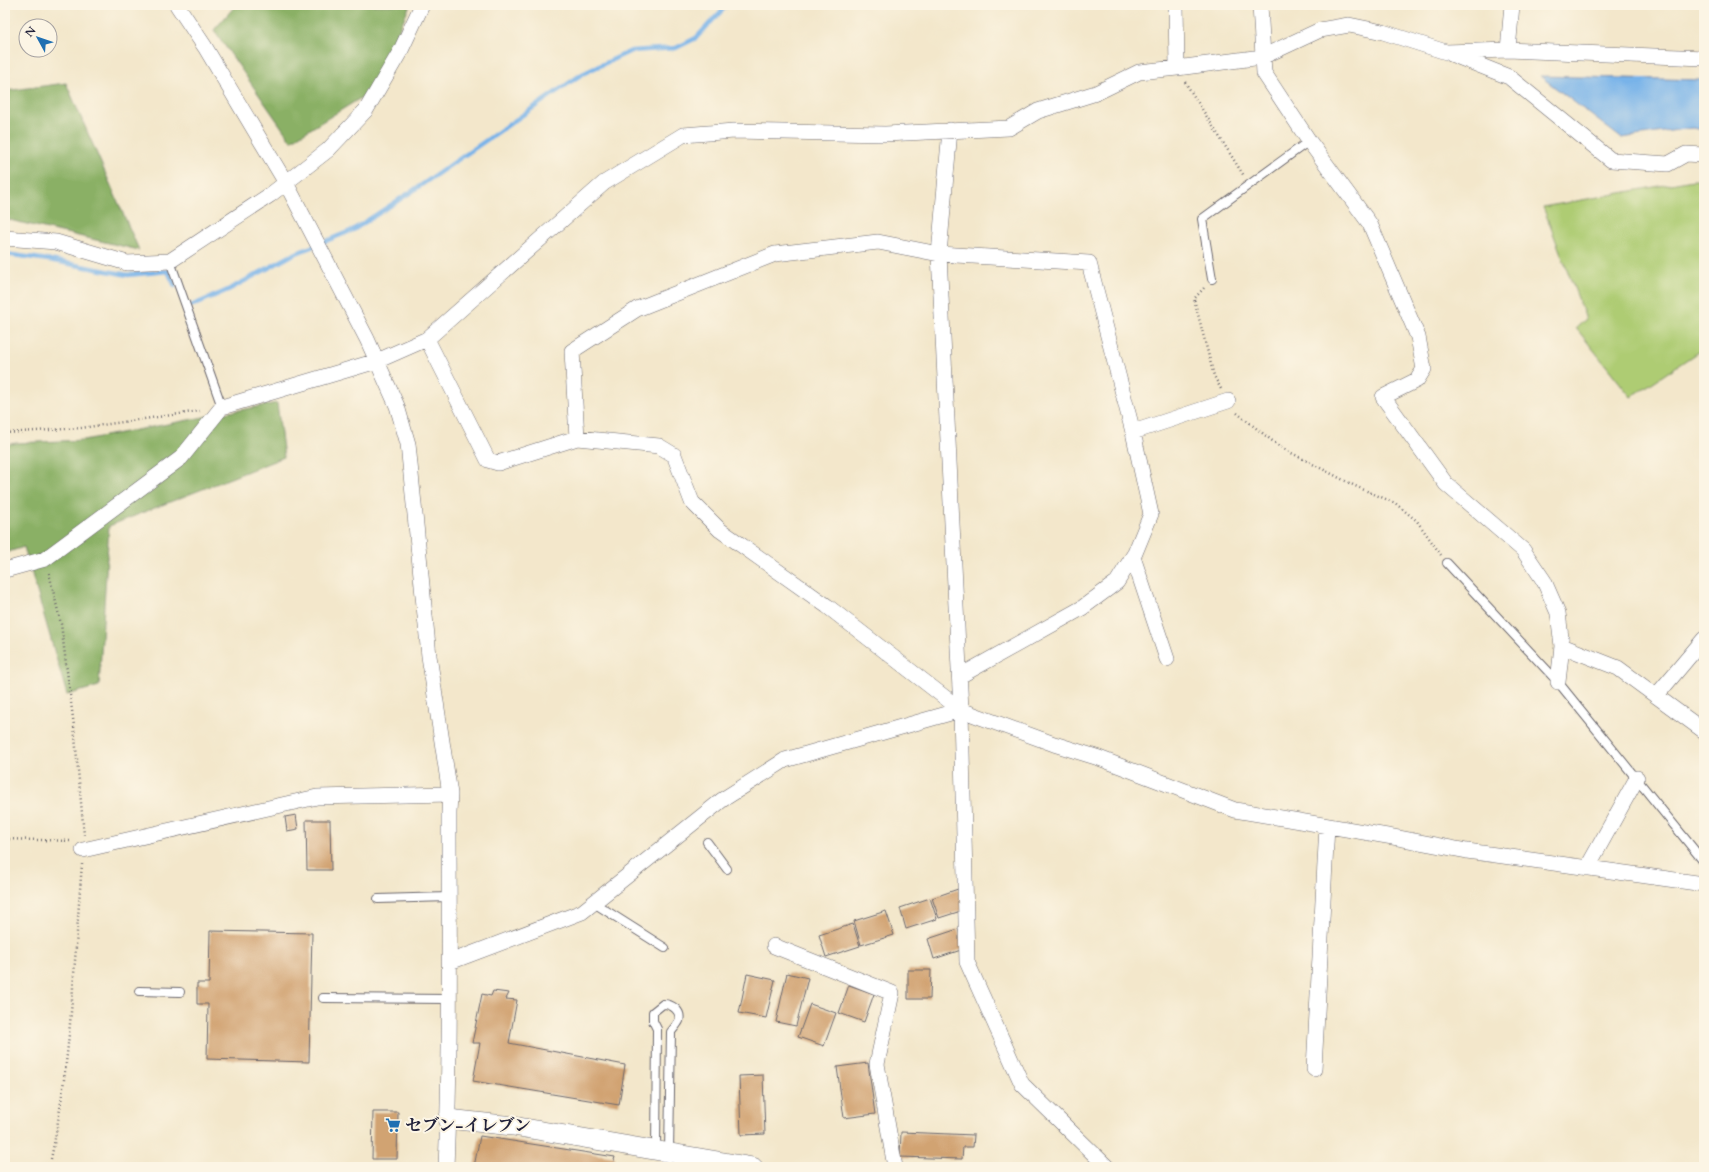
<svg xmlns="http://www.w3.org/2000/svg" width="1709" height="1172" font-family="Cardo,'Noto Serif JP',serif">
	<style>
		.green { fill: #aecc73; stroke: #687757 }
		.forest { fill: #8ab065; stroke: #566950 }
		.water { fill: #78b3e9; stroke: #4d6a92 }
		.lines { fill: none; stroke-linecap: round; stroke-linejoin: round }
		.stream { stroke: #78b3e9; stroke-width: 4.5 }
		.building { fill: #d1a372 }
		.service-casing { stroke: #6b676d; stroke-width: 10 }
		.minor-casing { stroke: #6b676d; stroke-width: 16 }
		.tertiary-casing { stroke: #6b676d; stroke-width: 20 }
		.path { stroke: #6b676d; stroke-width: 2.5; stroke-dasharray: 1 3; stroke-linecap: butt }
		.service { stroke: #fff; stroke-width: 8 }
		.minor { stroke: #fff; stroke-width: 15 }
		.tertiary { stroke: #fff; stroke-width: 19 }
		.rail-casing { stroke: #22223b; stroke-width: 4.5 }
		.rail { stroke: #fcf5e5; stroke-width: 3; stroke-dasharray: 9; stroke-linecap: butt }
		.labels { text-anchor: middle; dominant-baseline: central; stroke-width: 4; stroke-linejoin: round; paint-order: stroke }
		.poi-label { font-size: 17px; font-weight: bold; fill: #22223b; stroke: #fcf5e5; text-anchor: start }
	</style>
	<rect width="100%" height="100%" fill="#fcf5e5"/>
	<filter id="ink" filterUnits="userSpaceOnUse"><feTurbulence type="fractalNoise" baseFrequency=".025" numOctaves="2"/><feDisplacementMap in="SourceGraphic" scale="8" xChannelSelector="R" yChannelSelector="G"/><feConvolveMatrix kernelMatrix="1 2 1 2 8 2 1 2 1" color-interpolation-filters="sRGB"/></filter>
	<filter id="wash" filterUnits="userSpaceOnUse"><feTurbulence type="fractalNoise" baseFrequency=".012" numOctaves="4" result="noise"/><feDisplacementMap in="SourceGraphic" scale="16" xChannelSelector="R" yChannelSelector="G"/><feGaussianBlur stdDeviation="0.9" result="paint"/><feColorMatrix in="noise" values="0 0 0 0 0 0 0 0 0 0 0 0 0 0 0 0 0 1.4 0 .05"/><feComposite in="paint" operator="in"/></filter>
	<g filter="url(#wash)">
		<rect width="100%" height="100%" fill="#f3e7cb"/>
		<path class="green" d="M1704,178V348L1631,397L1576,328L1586,319L1543,207Z"/>
		<path class="forest" d="M236,5H410L372,91L291,141L214,30Z
			M66,83L139,250L5,219V91Z
			M277,403L284,457L109,526L99,686L67,695L24,547L5,553V445L16,443L84,440Z"/>
		<path class="water" d="M1540,76L1704,80V130L1692,128L1621,138Z"/>
		<g class="lines">
			<path class="stream" d="M5,254L49,260L128,275L168,271L175,286
				M186,308L228,290L294,254L353,230L417,188L582,74L631,51L676,48L696,38L727,5"/>
		</g>
		<g id="blocks">
			<path class="building" d="M296,815L298,829L287,831L285,817Z
				M306,820H330L331,870H307Z
				M958,889L964,910L939,918L932,898Z
				M930,898L937,919L906,929L900,908Z
				M886,911L894,935L861,945L854,921Z
				M853,924L860,946L826,957L819,935Z
				M958,929L964,949L934,959L928,939Z
				M210,931L312,933L309,1062L207,1059L208,1004H197V983H209Z
				M908,970H931L930,999H908Z
				M787,973L808,978L796,1026L776,1022Z
				M747,974L775,980L766,1018L739,1013Z
				M849,985L874,994L864,1022L839,1013Z
				M493,991L509,993L506,999L517,1000L509,1043L625,1065L619,1105L473,1081L480,1043H472L482,994L491,996Z
				M810,1004L836,1013L824,1046L798,1037Z
				M868,1063L875,1114L844,1118L837,1067Z
				M763,1075L765,1134L741,1135L739,1076Z
				M373,1112H398L397,1159H372Z
				M901,1132L974,1135L973,1147H963L962,1159L900,1157Z
				M480,1136L615,1157L612,1167H474Z"/>
		</g>
	</g>
	<g filter="url(#ink)">
		<use href="#blocks" fill-opacity="0" stroke="#6b676d" stroke-width="1"/>
		<g class="lines">
			<g class="service-casing">
				<path id="service" d="M170,261L222,407
					M1212,279L1202,219L1309,141
					M1447,563L1558,682L1704,862
					M707,842L727,869
					M378,899L449,897
					M594,903L665,948
					M139,991L180,992
					M323,998L449,999
					M656,1150L657,1029L653,1021V1012L663,1004C672,1004 682,1011 679,1021C677,1025 673,1029 671,1032L669,1152"/>
			</g>
			<g class="minor-casing">
				<path id="minor" d="M177,5L205,47L286,183L367,339L397,406L408,444L429,656L450,794L449,813C449,931 451,1049 446,1167
					M1176,5L1177,68
					M1260,5L1264,73L1309,141L1370,224L1418,337L1424,369L1417,380L1383,397L1446,484L1523,550L1544,581L1558,613L1562,646L1558,682
					M1508,50L1512,5
					M1451,54L1509,77L1611,160L1668,164L1686,154L1704,155
					M950,130L939,254L961,710L967,962L1022,1084L1107,1167
					M5,238L56,242L127,263L170,261L270,195L328,150L366,110L401,50L422,5
					M427,339L488,460L498,463L577,438L659,446L674,455L692,502L720,530L827,606L961,710L1054,744L1099,758L1235,810L1393,837L1467,851L1704,884
					M577,438L572,351L637,309L775,254L878,242L939,254L1089,263L1133,432
					M1133,557L1167,659
					M5,570L45,559L181,458L222,407L377,361L427,339L604,183L683,135L734,131L885,134L1009,128L1038,111L1096,93L1139,72L1177,68L1262,57L1320,30L1349,25L1383,32L1446,52L1508,50L1704,58
					M1562,646L1618,668L1704,731
					M960,676L1082,608L1117,582L1135,553L1151,514L1133,432L1228,401
					M1656,696L1704,639
					M83,850L317,797L450,794
					M1587,868L1637,778
					M774,946L892,993L877,1064L895,1167
					M450,962L582,912L722,800L785,760L961,710
					M1314,1069L1327,826"/>
			</g>
			<g class="tertiary-casing">
				<path id="tertiary" d="M448,1119L513,1126L753,1167"/>
			</g>
			<path class="path" d="M1185,82L1244,176
				M1204,288L1194,299L1214,376L1221,389
				M1237,413L1280,447L1355,486L1395,503L1417,521L1441,555
				M5,433L81,428L200,411
				M49,573L61,624L74,726L84,835
				M5,839L72,841
				M51,1159C71,1063 74,962 82,864"/>
			<use href="#service" class="service"/>
			<use href="#minor" class="minor"/>
			<use href="#tertiary" class="tertiary"/>
			<g class="rail-casing">
				<path id="rail" d="M5,1167H7"/>
			</g>
			<use href="#rail" class="rail"/>
		</g>
	</g>
	<defs>
		<g id="supermarket-bare" transform="scale(1.2)"><path d="M-6-5.5h2.5l.6 2H6L4.5 2H-2.5L-4.4-4H-6ZM-1.5 3.2a1.3 1.3 0 1 0 .1 0ZM3 3.2a1.3 1.3 0 1 0 .1 0Z" fill="#1f6fb2" stroke="#fcf5e5" stroke-width="2.5" paint-order="stroke"/></g>
	</defs>
	<g fill-rule="evenodd">
		<use href="#supermarket-bare" x="393" y="1125"/>
	</g>
	<g class="labels">
		<g class="poi-label">
			<text x="405" y="1125">セブン-イレブン</text>
		</g>
	</g>
	<rect width="1709" height="1172" fill="none" stroke="#fcf5e5" stroke-width="20"/>
	<g transform="translate(38 38) rotate(310)"><circle r="19" fill="#fcf5e5" stroke="#a5a1a1"/>
	<path d="M0-3L7 15L0 10L-7 15Z" fill="#1f6fb2"/>
	<text y="-6" font-size="11" font-weight="bold" text-anchor="middle" fill="#22223b">N</text>
	</g>
</svg>
